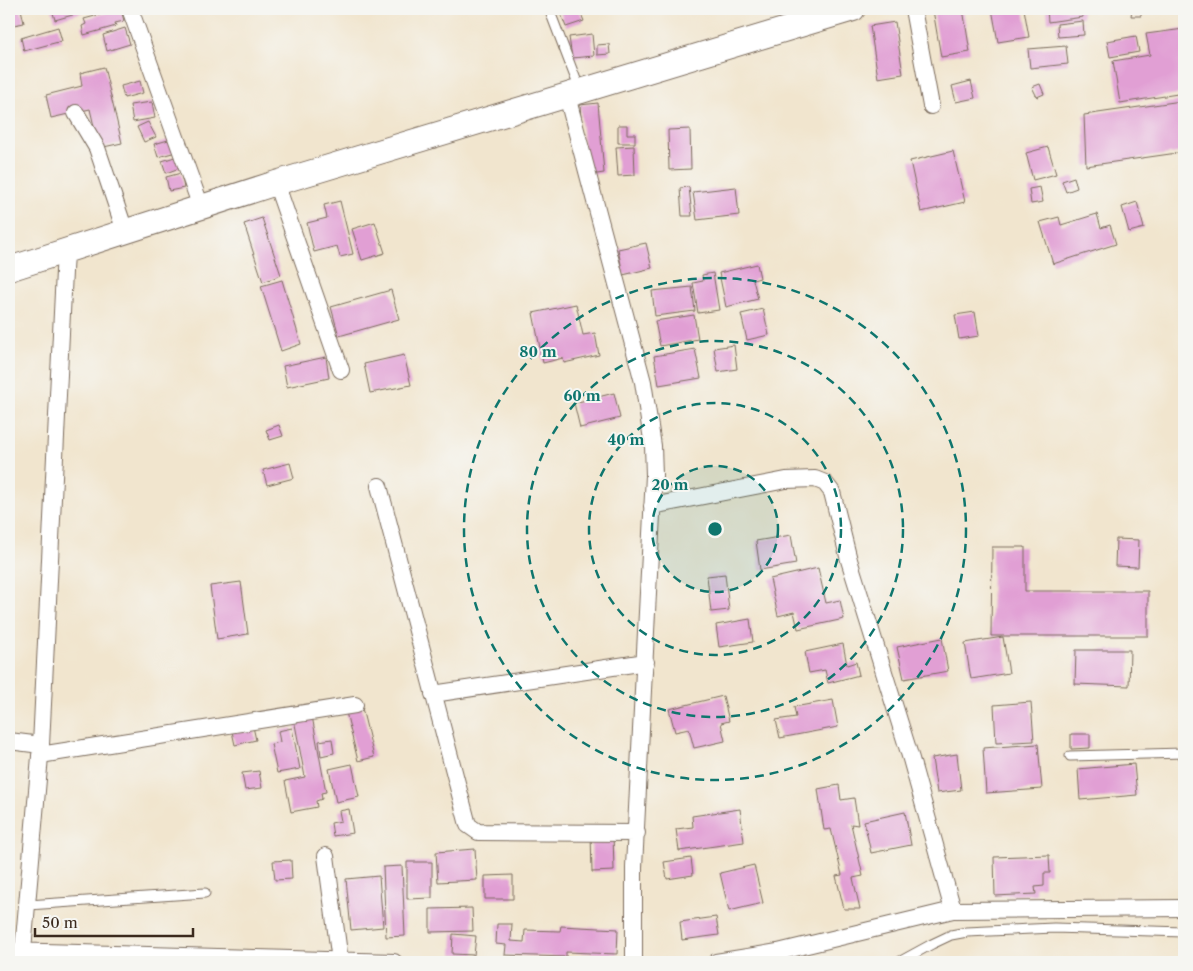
<svg xmlns="http://www.w3.org/2000/svg" width="1193" height="971" font-family="'Libre Caslon Text',serif">
	<style>
		.building { fill: #e19fd4 }
		.lines { fill: none; stroke-linecap: round; stroke-linejoin: round }
		.lane-casing { stroke: #7b6b5c; stroke-width: 11 }
		.street-casing { stroke: #7b6b5c; stroke-width: 18 }
		.secondary-casing { stroke: #7b6b5c; stroke-width: 26 }
		.lane { stroke: #fff; stroke-width: 9 }
		.street { stroke: #fff; stroke-width: 16 }
		.secondary { stroke: #fff; stroke-width: 24 }
		.ring { fill: none; stroke: #0f766e; stroke-width: 2.5; stroke-dasharray: 9 6 }
		.centre { fill: #0f766e; stroke: #f6f6f2; stroke-width: 2.5 }
		.ring-label { font-size: 15px; text-anchor: middle; font-weight: bold; fill: #0f766e; stroke: #f6f6f2; stroke-width: 4; stroke-linejoin: round; paint-order: stroke }
	</style>
	<rect width="100%" height="100%" fill="#f6f6f2"/>
	<filter id="ink" filterUnits="userSpaceOnUse"><feTurbulence type="fractalNoise" baseFrequency=".02" numOctaves="2"/><feDisplacementMap in="SourceGraphic" scale="10" xChannelSelector="R" yChannelSelector="G"/><feConvolveMatrix kernelMatrix="1 2 1 2 8 2 1 2 1" color-interpolation-filters="sRGB"/></filter>
	<filter id="wash" filterUnits="userSpaceOnUse"><feTurbulence type="fractalNoise" baseFrequency=".0096" numOctaves="4" result="noise"/><feDisplacementMap in="SourceGraphic" scale="20" xChannelSelector="R" yChannelSelector="G"/><feGaussianBlur stdDeviation="1.12" result="paint"/><feColorMatrix in="noise" values="0 0 0 0 0 0 0 0 0 0 0 0 0 0 0 0 0 1.4 0 .05"/><feComposite in="paint" operator="in"/></filter>
	<g filter="url(#wash)">
		<rect width="100%" height="100%" fill="#f1e5ce"/>
		<g id="blocks">
			<path class="building" d="M11,9H21L24,23L14,25Z
				M52,9H89L90,10L55,20Z
				M121,9L124,21L115,23L116,26L84,35L82,26L86,24L84,19Z
				M559,9H579L584,21L566,27Z
				M940,9H963L970,52L941,57L933,10Z
				M992,9H1024L1029,37L998,42Z
				M1047,9H1082L1083,17L1048,22Z
				M1132,9H1141V16H1131Z
				M1083,21L1084,35L1058,37L1057,24Z
				M895,22L903,74L878,78L870,26Z
				M58,27L62,41L24,51L21,38Z
				M125,28L130,44L107,51L103,35Z
				M1184,29V93L1120,103L1113,61L1150,55L1146,34Z
				M592,34L594,56L572,58L569,37Z
				M1136,36L1139,52L1110,57L1107,41Z
				M609,44L610,54L597,55V45Z
				M1066,46L1068,64L1030,68L1028,49Z
				M104,67L122,143L99,148L90,109L51,118L46,95L82,86L80,73Z
				M140,81L143,93L124,98L121,86Z
				M971,81L975,98L956,102L952,86Z
				M1040,84L1044,94L1037,97L1032,87Z
				M1181,101L1184,124V152L1086,166L1084,115Z
				M152,102L155,118L133,122L130,105Z
				M598,103L604,173L590,175L584,158L580,105Z
				M148,122L156,137L144,142L137,127Z
				M618,125H627V134H635V143H618Z
				M690,129L691,169L669,170L668,130Z
				M172,139L176,152L158,157L154,144Z
				M634,146L635,175L618,176L616,147Z
				M1048,147L1056,174L1033,180L1026,153Z
				M953,151L965,202L921,212L910,161Z
				M178,156L182,167L166,173L162,161Z
				M181,173L184,188L169,191L166,177Z
				M1074,177L1077,188L1066,192L1062,181Z
				M689,187L692,216H682L680,188Z
				M736,187L739,215L697,220L693,192Z
				M1040,187L1043,202L1031,204L1029,189Z
				M340,201L353,254L340,257L337,246L314,252L307,223L327,218L324,205Z
				M1137,202L1144,228L1129,232L1122,207Z
				M1097,214L1101,228L1110,225L1116,244L1053,264L1040,222L1059,217L1061,225Z
				M262,218L281,275L263,282L244,224Z
				M375,222L385,253L362,260L352,229Z
				M646,243L652,268L623,275L618,249Z
				M757,264L760,278L753,280L758,299L726,307L719,273Z
				M713,273L719,310L698,313L693,283L703,281L702,275Z
				M282,280L301,344L281,351L261,286Z
				M692,287L695,311L655,316L652,291Z
				M391,290L399,319L339,336L331,307Z
				M576,304L583,335L595,333L599,355L564,363L563,358L543,363L533,313Z
				M763,309L769,335L747,340L741,314Z
				M975,312L979,336L959,339L955,315Z
				M694,315L698,339L660,346L655,321Z
				M734,345L737,369L718,372L714,348Z
				M695,349L701,378L659,385L654,356Z
				M404,355L411,385L370,393L364,364Z
				M326,357L329,378L287,387L283,366Z
				M614,393L620,418L580,428L574,403Z
				M279,425L283,436L270,440L266,430Z
				M290,463L294,478L267,485L263,470Z
				M791,535L796,564L760,570L756,541Z
				M1116,539L1139,540L1138,567L1115,566Z
				M992,547H1025V591H1148V636H991Z
				M818,568L826,603L840,600L844,619L798,629L794,612L778,616L770,579Z
				M725,574L729,610L711,612L707,576Z
				M241,582L248,634L217,639L210,586Z
				M750,619L753,642L719,647L716,625Z
				M1003,637L1009,673L971,679L965,643Z
				M942,638L948,671L904,679L897,647Z
				M843,644L847,665L856,662L859,675L828,683L825,670L809,673L805,652Z
				M1076,650H1130L1129,686L1075,684Z
				M723,696L729,721L721,723L725,741L694,748L689,729L675,732L669,709Z
				M833,700L838,727L780,738L776,720L796,717L794,707Z
				M1031,702L1034,741L996,743L994,705Z
				M361,704L374,757L358,761L345,708Z
				M312,716L326,792L321,793L322,799L316,801L317,807L291,812L285,781L305,777L294,719Z
				M252,722L256,740L235,745L231,727Z
				M292,728L300,769L277,773L271,744L280,742L278,731Z
				M1071,734H1090V748L1071,749Z
				M332,739L334,753L321,756L319,741Z
				M1038,744L1042,789L986,793L983,748Z
				M957,754L961,790L937,793L932,758Z
				M352,764L359,797L336,802L329,769Z
				M1134,764L1137,795L1080,800L1078,769Z
				M259,771L262,788L245,790L242,773Z
				M839,785L841,800L854,798L858,825L851,824L863,876L853,878L860,909H844L836,876L842,875L831,829L824,830L818,789Z
				M349,809L353,833L333,836L331,823L341,821L339,811Z
				M740,809L744,842L679,851L676,829L693,827L692,816Z
				M905,812L911,845L871,853L864,821Z
				M613,833L614,871L592,872L591,834Z
				M475,849L477,880L438,882L436,852Z
				M1049,855L1050,873H1044V886L1035,887L1036,894L995,896L994,857Z
				M691,858L693,875L667,879L664,862Z
				M291,860L292,879L275,880L273,861Z
				M407,862H432V898L407,899Z
				M754,865L763,903L729,911L720,873Z
				M402,866L405,936L386,937L383,867Z
				M513,875V899H485V876Z
				M379,876L383,927L351,930L346,879Z
				M472,908L473,931L430,932V909Z
				M716,917L719,935L682,940L680,922Z
				M497,924H512L511,941L524,942L525,930L560,931L561,926L618,929L617,954L566,952V957L505,955L506,945L496,944Z
				M453,934L476,936L474,955L452,954Z"/>
		</g>
	</g>
	<g filter="url(#ink)">
		<use href="#blocks" fill-opacity="0" stroke="#7b6b5c" stroke-width="1"/>
		<g class="lines">
			<g class="lane-casing">
				<path id="lane" d="M549,9L580,90
					M1070,756L1184,753
					M28,905L205,893
					M899,962L932,944L951,935L967,932L1054,928L1184,932"/>
			</g>
			<g class="street-casing">
				<path id="street" d="M130,9L201,207
					M913,9L931,106
					M567,96L643,382L653,446L654,475L634,867V962
					M76,113L97,148L125,231
					M276,183L341,370
					M379,486L468,825L478,832L637,833
					M652,506L786,480L815,479L825,483L832,492L849,560L911,759L953,910
					M433,694L646,662
					M9,741L41,745
					M40,755L355,705
					M326,856L340,961
					M9,951L394,962
					M22,962L41,745L65,251
					M716,962L778,952L953,910L1184,908"/>
			</g>
			<g class="secondary-casing">
				<path id="secondary" d="M9,269L276,183L853,9"/>
			</g>
			<use href="#lane" class="lane"/>
			<use href="#street" class="street"/>
			<use href="#secondary" class="secondary"/>
		</g>
	</g>
	<circle cx="715" cy="529" r="63" fill="#0f766e" fill-opacity=".12"/>
	<g class="ring">
		<circle cx="715" cy="529" r="63"/>
		<circle cx="715" cy="529" r="126"/>
		<circle cx="715" cy="529" r="188"/>
		<circle cx="715" cy="529" r="251"/>
	</g>
	<circle cx="715" cy="529" r="8" class="centre"/>
	<g class="ring-label">
		<text x="538" y="357">80 m</text>
		<text x="582" y="401">60 m</text>
		<text x="626" y="445">40 m</text>
		<text x="670" y="490">20 m</text>
	</g>
	<rect width="1193" height="971" fill="none" stroke="#f6f6f2" stroke-width="30"/>
	<path d="M35 928v8h158v-8" fill="none" stroke="#3b2a1e" stroke-width="2.5"/>
	<text x="42" y="928" font-size="15" fill="#3b2a1e" stroke="#f6f6f2" stroke-width="4" paint-order="stroke">50 m</text>
</svg>
